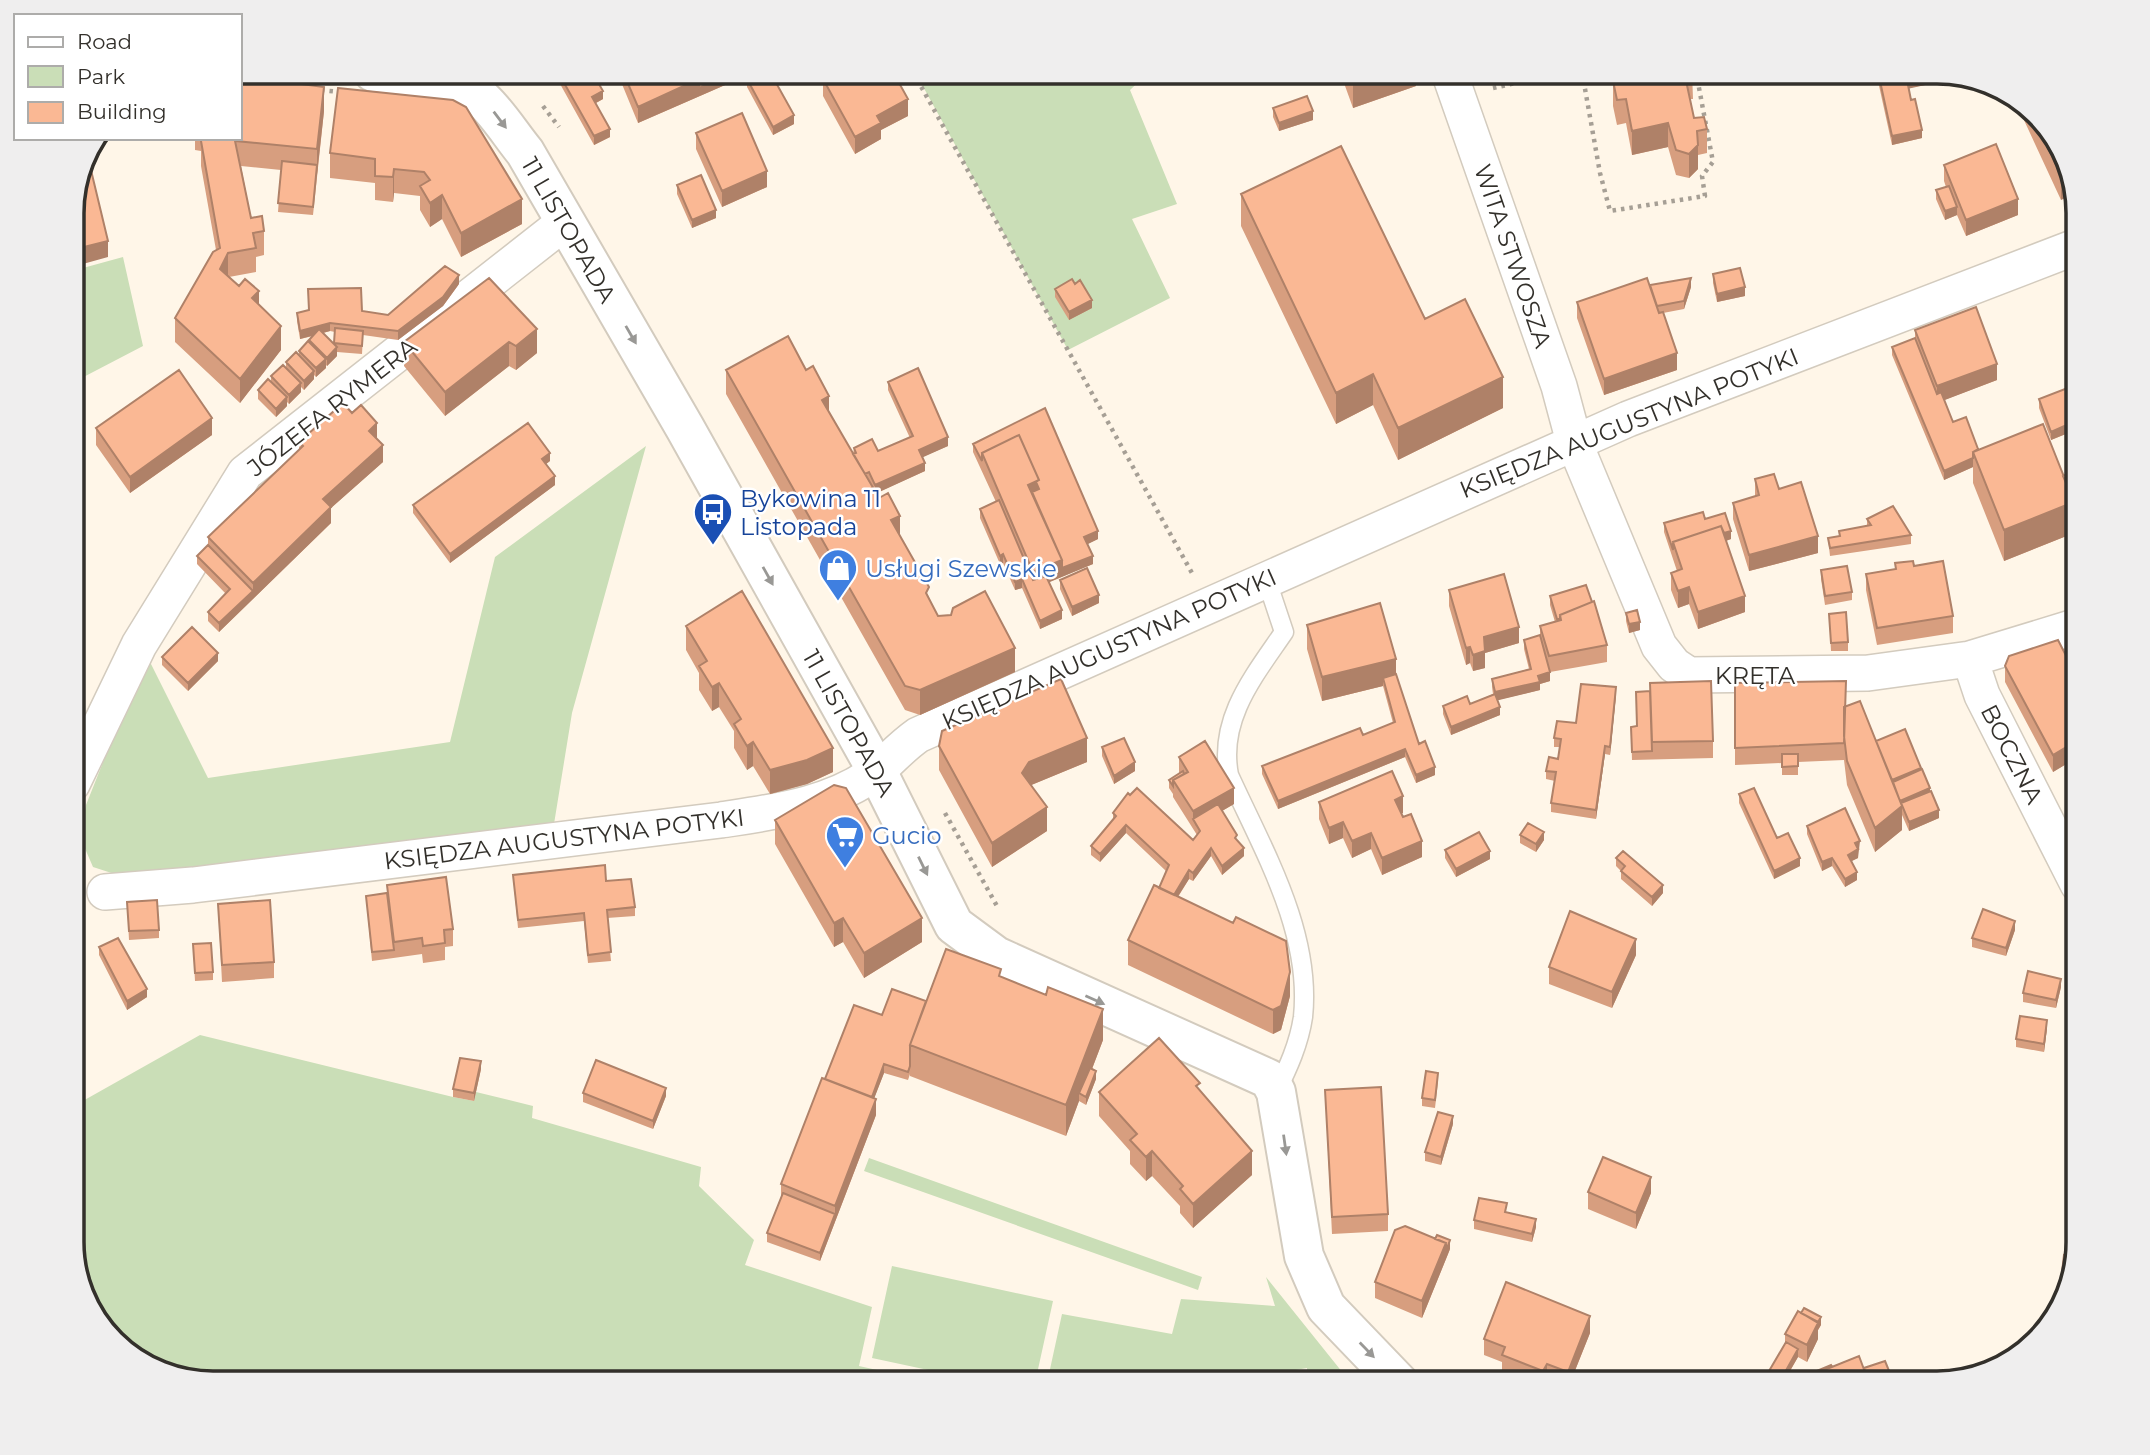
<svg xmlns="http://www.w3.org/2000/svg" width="2150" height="1455" font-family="Montserrat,sans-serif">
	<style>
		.green { fill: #cadeb7 }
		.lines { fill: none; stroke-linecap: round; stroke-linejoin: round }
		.lane-casing { stroke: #d3cbbe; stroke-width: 21 }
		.street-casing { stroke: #d3cbbe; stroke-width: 38 }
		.secondary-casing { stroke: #d3cbbe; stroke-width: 42 }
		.path { stroke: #a69f95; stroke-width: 4.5; stroke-dasharray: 3.5 5; stroke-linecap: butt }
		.lane { stroke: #fff; stroke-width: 18 }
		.street { stroke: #fff; stroke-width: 35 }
		.secondary { stroke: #fff; stroke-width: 38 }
		.wall { fill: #d79e7f; fill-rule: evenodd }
		.shaded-wall { fill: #af8168 }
		.building { fill: #fab894; stroke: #af8168; stroke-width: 2 }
		.oneway { fill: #999895 }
		.labels { text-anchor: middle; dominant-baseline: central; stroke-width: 5; stroke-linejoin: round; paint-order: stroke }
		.street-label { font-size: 24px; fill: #33302b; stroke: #fff }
		.transit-label { font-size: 24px; fill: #164399; stroke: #fff; text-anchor: start }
		.shop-label { font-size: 24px; fill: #366cbe; stroke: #fff; text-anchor: start }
		.rim { fill: none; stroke: #33302b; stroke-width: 3.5 }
	</style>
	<rect width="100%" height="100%" fill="#fff6e8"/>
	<path class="green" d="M915,72H1149L1130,90L1177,204L1132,219L1170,298L1068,350Z
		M123,257L143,346L72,383V271Z
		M646,446L572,713L554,824L127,878L93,867L80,837L86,805L146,654L208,778L450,742L495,557Z
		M200,1035L453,1097L474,1101L476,1092L533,1106L532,1118L701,1167L699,1186L754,1240L745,1265L872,1307L859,1366L936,1383H213L134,1359L90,1312L72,1251V1093L81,1102Z
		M869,1158L1202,1277L1198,1290L864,1171Z
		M892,1266L1053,1301L1035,1383H989L872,1358Z
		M1266,1277L1351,1383H1306L1307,1368L1223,1383H1047L1062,1314L1172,1334L1181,1299L1275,1306Z"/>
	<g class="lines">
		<g class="lane-casing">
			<path id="lane" d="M1266,578L1284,632C1254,676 1218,719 1229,775C1263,850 1312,932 1303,1017C1299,1044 1288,1068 1276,1092"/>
		</g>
		<g class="street-casing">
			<path id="street" d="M1449,72L1559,386L1574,442L1659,646L1674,665L1689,675L1868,673L1970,659L2078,626
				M1970,659L1982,695L2078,884
				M72,784L139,645L245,473L565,222
				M105,892L193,885L721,820C773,812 833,805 877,771C891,759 901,747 918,735L1628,419L2078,246"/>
		</g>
		<g class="secondary-casing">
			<path id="secondary" d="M373,72C408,77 455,76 483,100C499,115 511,135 525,152L685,428L877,771L954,925L996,956L1269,1079L1276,1092L1304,1256L1326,1307L1399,1383"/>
		</g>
		<path class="path" d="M913,72L1192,573
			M1582,72L1600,173L1610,211L1705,196L1702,176L1713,162L1696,72
			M1493,88L1567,72
			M321,90L340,92
			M543,106L559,127
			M945,813L997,906"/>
		<use href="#lane" class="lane"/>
		<use href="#street" class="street"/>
		<use href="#secondary" class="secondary"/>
	</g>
	<path class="wall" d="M617,72H748V75L638,123Z
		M1340,72H1416V86L1353,108Z
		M1614,72H1692L1693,99H1690L1694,118L1707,129V153L1698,155V169L1689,178L1676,175L1668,147L1632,155L1626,123L1617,125L1613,106V81H1616Z
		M1876,72H1929L1930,84L1908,88L1922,138L1892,145Z
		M559,74L603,99L596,103L610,137L594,145L559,82Z
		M747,79L794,124L773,135L747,87Z
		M823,79L908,116L881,130V139L855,154L823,96Z
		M338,88L522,224L461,257L442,219L430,227L420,210V196L394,193L393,202L375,200V183L330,178V153Z
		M2017,97L2064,150L2061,200L2017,105Z
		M1273,108L1313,120L1279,131L1273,117Z
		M324,111L313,215L278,212L281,170L241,166L251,218L264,231V255L256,257V272L229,277L259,304L281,350L240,403L175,342V318L216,250L201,166V151L195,150V138H240Z
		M696,133L767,187L722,207L696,149Z
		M1944,165L2018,215L1966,236L1957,215L1945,220L1936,199V190L1946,187L1944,181Z
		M677,185L716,218L692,228L677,194Z
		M1241,194L1425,319L1503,408L1398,460L1373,405L1336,424L1241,226Z
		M1713,274L1745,296L1717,302L1713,283Z
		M489,278L537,353L516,370L509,366L445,416L404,366V342Z
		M459,284L443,306L398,340L363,335L362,354L337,352V356L327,366L326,365V368L316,377L314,375V379L304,390L301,387V392L289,404L287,402V406L276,417L258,399V390L271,381V376L286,368V362L299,355V351L309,342V340L313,336L300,339L297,321V313L362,311L388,315ZM330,331L335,332L334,344L323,333Z
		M1650,285L1691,287L1684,309L1663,313L1677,370L1604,395L1577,318V302Z
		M1055,289L1092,308L1069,320L1055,297Z
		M1915,330L1997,380L1944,400L1953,422L1978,449L2072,499L2074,533L2004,561L1973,483V467L1944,480L1892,355V347L1915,338Z
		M726,370L829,412L853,454L854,448L878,451L910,438L888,390V382L948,446L922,457L925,471L876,493L900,537L938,616L1015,672L920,715L905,710L726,394Z
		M2078,384V429L2051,440L2039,408V399Z
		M96,428L212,435L130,493L96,445Z
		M377,440L383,462L331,508V523L219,632L208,621V612L226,594L197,564V556L208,545V537L299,450V442Z
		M973,444L1098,539L1087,544L1093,564L1049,582L1062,619L1040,629L1022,588L1015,590L1003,563L1000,564L980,518V509L996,502L973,452Z
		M550,461L546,464L555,485L450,563L413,513V505Z
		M1755,479L1818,553L1749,571L1733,519V503L1755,496Z
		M1705,519L1731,539L1726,541L1745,612L1698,629L1689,604L1678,608L1671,590V573L1677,571L1664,532V523Z
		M1867,519L1911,535V544L1830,556L1828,538L1839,536V531L1867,526Z
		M1895,563L1914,566L1953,616V633L1877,645L1866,590V574L1895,569Z
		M1821,570L1852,592V600L1825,605L1821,579Z
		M1060,580L1099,603L1072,616L1060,589Z
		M1449,590L1519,643L1485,653V668L1473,671L1470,663L1466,665L1449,606Z
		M1550,596L1607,645V662L1550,672V681L1540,684V690L1497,700L1500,715L1451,735L1443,714V706L1470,704L1493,694L1492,687V679L1529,669L1524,649V640L1540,635V626L1555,622L1550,605Z
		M1626,613L1640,630L1629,633L1626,621Z
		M1829,614L1848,642V651H1831Z
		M1307,625L1396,674L1419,744L1435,775L1416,783L1405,757L1278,809L1262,774V766L1363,735L1393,723L1383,686L1322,701L1307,649Z
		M686,626L833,772L807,784L770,794L753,766L747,770L734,748V731L719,707L712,711L699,690V673L686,650Z
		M162,657L218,661L188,691L162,665Z
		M2005,666L2078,679V757L2053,772L2005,682Z
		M1735,683L1846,707L1876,741L1921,770L1930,791L1939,818L1909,831L1902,815V830L1875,852L1847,785L1844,760L1798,762V775H1782V763L1735,765Z
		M1616,695L1610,755L1605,754L1596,819L1551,812V803L1555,781L1546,779V771L1558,759L1560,747H1554V738Z
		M1631,727L1713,741V758L1632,760Z
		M939,746L1087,762L1031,785L1047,831L992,867L939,770Z
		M1102,747L1135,771L1114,784L1102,756Z
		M1179,757L1234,804L1222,811L1244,856L1222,875L1211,856L1193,881L1189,879L1178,897L1290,996L1281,1030L1273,1034L1128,965V940L1159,888L1166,871L1126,833L1100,862L1091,855V846L1113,821V813L1193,840L1197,835L1173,797V794L1169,788V780L1179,774Z
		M2078,787V816L2076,813V810L2069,803V794Z
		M1739,794L1777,838L1800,866L1774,879L1739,803Z
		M1319,802L1403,813H1401L1422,857L1382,875L1371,849L1352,858L1343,838L1329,844L1319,819Z
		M775,820L922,942L864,978L843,942L834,947L775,844Z
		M1807,826L1860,849L1858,850V858L1851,861L1857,880L1845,887L1832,866L1822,871L1807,834Z
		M2078,828V843L2075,839V831Z
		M1520,835L1544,840L1536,852L1520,843Z
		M1445,850L1490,859L1456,877L1445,858Z
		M1616,858L1663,893L1652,906L1621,879V871L1616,866Z
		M513,875L606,881L635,907V916L607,918L611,961L588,963L584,921L518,928Z
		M387,885L453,929V946L445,947V960L423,963L422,954L372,961L366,896L387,893Z
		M127,902L159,930V938L129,940Z
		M218,904L274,962V978L222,982Z
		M2015,930L2006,956L1972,947V938Z
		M193,944L213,972V980L195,981Z
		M99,947L147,997L127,1010L99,955Z
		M1636,955L1612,1008L1549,984V967Z
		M1001,977L1103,1040L1092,1069L1096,1079L1086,1105L1079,1101L1066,1136L910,1076V1074L908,1080L884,1073L874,1098L876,1115L820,1261L767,1242V1233L781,1197V1184L825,1079L882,1015Z
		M2061,987L2056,1008L2023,1002V993Z
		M2047,1028L2044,1052L2016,1047V1039Z
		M481,1069L474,1101L453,1097V1089Z
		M1438,1082L1435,1108L1422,1106V1098Z
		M1325,1090L1388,1214V1231L1332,1234Z
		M1200,1091L1252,1175L1193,1228L1180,1213V1206L1152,1176L1146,1181L1130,1164V1151L1099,1116V1092Z
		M583,1093L666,1096L653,1129L583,1102Z
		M1453,1124L1441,1165L1425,1161V1152Z
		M1588,1192L1651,1193L1636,1229L1588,1209Z
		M1474,1220L1536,1227L1532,1242L1474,1229Z
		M1450,1249L1422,1318L1375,1298V1282Z
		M2074,1257L2064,1290L2061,1289V1281Z
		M1821,1325L1818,1330V1339L1807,1362L1798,1357L1783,1383H1762L1785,1343V1334Z
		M1590,1333L1570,1383H1555L1547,1380L1545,1383H1533L1502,1372V1362L1484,1355V1339Z"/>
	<path class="shaded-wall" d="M735,72H748V75L638,123V107L699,79Z
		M1388,72H1416V86L1353,108V84Z
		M1930,75V84L1907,89V80Z
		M324,87V111L317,174V149Z
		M603,91V99L592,105V97Z
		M908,99V116L881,130V139L855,154V137L877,116Z
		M1313,111V120L1279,131V123Z
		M794,115V124L773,135V127Z
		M1668,123V147L1632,155V131Z
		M610,129V137L594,145V136Z
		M1922,130V138L1892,145V136Z
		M1698,145V169L1689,178V154Z
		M84,160H87V168L81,169Z
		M394,169V193L393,202V177Z
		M767,171V187L722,207V191Z
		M2069,172L2074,194L2061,200V176Z
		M442,195V219L430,227V203Z
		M522,199V224L461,257V233Z
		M2018,199V215L1966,236V220Z
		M1957,207V215L1945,220V211Z
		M716,210V218L692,228V220Z
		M108,241V257L72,267V250Z
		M228,253V277L220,269Z
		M459,275V284L443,306L398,340V331Z
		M1691,278V287L1684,309V301Z
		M1745,287V296L1717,302V294Z
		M259,291V315L252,298Z
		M1092,300V308L1069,320V312Z
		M330,323V331L300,339V331Z
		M281,326V350L240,403V379Z
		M537,329V353L516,370V346Z
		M509,342V366L445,416V392Z
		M337,347V356L327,366V358Z
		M1677,353V370L1604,395V379Z
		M326,359V368L316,377V368Z
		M1997,364V380L1937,403V386Z
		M314,371V379L304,390V381Z
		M1373,374V405L1336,424V393Z
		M1503,377V408L1398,460V428Z
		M301,383V392L289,404V395Z
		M829,396V420L822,400Z
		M287,397V406L276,417V409Z
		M212,418V435L130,493V477Z
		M2078,420V429L2051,440V432Z
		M377,423V440L369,431Z
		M948,437V446L919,459V450Z
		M383,445V462L331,508V523L253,599V583L323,499Z
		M550,453V461L542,467V459Z
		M1973,458V467L1944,480V471Z
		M925,463V471L875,494V485Z
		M555,476V485L450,563V554Z
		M1039,480V497L1028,493V485Z
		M2078,487V496L2062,505V496Z
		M2074,502V533L2004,561V530Z
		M900,516V540L891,520Z
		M1098,531V539L1084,546V537Z
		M1731,531V539L1678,557L1675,549Z
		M1818,536V553L1749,571V555Z
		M1003,554V563L1000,564V556Z
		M1093,556V564L1033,589V572L1062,560Z
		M1022,579V588L1015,590V582Z
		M1689,587V604L1678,608V591Z
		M253,591V599L219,632V623Z
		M1099,595V603L1072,616V607Z
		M1745,596V612L1698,629V612Z
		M1062,610V619L1040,629V621Z
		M1640,622V630L1629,633V624Z
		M1519,627V643L1485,653V668L1473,671V655L1484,637Z
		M1470,647V663L1466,665V648Z
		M1015,648V672L920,715V690Z
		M218,653V661L188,691V683Z
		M1396,659V683L1383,678V686L1322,701V677Z
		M1550,672V681L1540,684V690L1495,701V692Z
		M719,683V707L712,711V687Z
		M1616,687V695L1610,755V747Z
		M1500,707V715L1451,735V727Z
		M1087,738V762L1029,786L1022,773L1029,762Z
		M2078,740V757L2053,772V755Z
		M753,742V766L747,770V746Z
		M1605,746V754L1596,819V810Z
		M833,748V772L807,784L770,794V770Z
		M1405,749V757L1278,809V801Z
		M1135,762V771L1114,784V776Z
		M1435,767V775L1416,783V775Z
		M1921,768V776L1894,787L1891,780Z
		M1234,788V804L1196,826L1193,819V811Z
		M1930,788V797L1902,807V830L1875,852V828L1900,801Z
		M1403,796V813L1395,816V800Z
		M1047,807V831L992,867V843Z
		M1939,810V818L1909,831V822Z
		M1343,822V838L1329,844V828Z
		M1126,825V833L1100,862V854Z
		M1544,832V840L1536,852V844Z
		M1371,833V849L1352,858V841Z
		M1422,841V857L1382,875V858Z
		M1860,841L1858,858L1848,863V855L1855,843Z
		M1211,848V856L1193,881V873Z
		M1244,848V856L1222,875V866Z
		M1490,851V859L1456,877V869Z
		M1800,858V866L1774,879V871Z
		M1832,858V866L1822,871V862Z
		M1189,870V879L1166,915V906Z
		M1857,872V880L1845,887V879Z
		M1663,885V893L1652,906V897Z
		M843,918V942L834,947V923Z
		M922,918V942L864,978V953Z
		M2015,921V930L2006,956V948Z
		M1636,939V955L1612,1008V992Z
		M1290,972V996L1281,1030L1273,1034V1010Z
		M2061,979V987L2056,1008V1000Z
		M147,989V997L127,1010V1001Z
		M1103,1009V1040L1082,1095L1079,1093V1101L1066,1136V1105Z
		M2047,1020V1028L2044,1052V1044Z
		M481,1061V1069L474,1101V1093Z
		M884,1064V1073L869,1112V1104Z
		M1096,1071V1079L1086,1105V1097Z
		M666,1088V1096L653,1129V1121Z
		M876,1099V1115L820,1261V1253L835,1214V1206Z
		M1453,1116V1124L1441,1165V1157Z
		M1152,1151V1176L1146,1181V1157Z
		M1252,1151V1175L1193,1228V1204Z
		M1651,1177V1193L1636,1229V1213Z
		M1536,1219V1227L1532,1242V1234Z
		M1450,1240V1249L1446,1259V1251Z
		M1446,1243V1259L1422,1318V1301Z
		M1590,1316V1333L1570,1383H1568V1372Z
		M1821,1317V1325L1818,1330V1339L1807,1362V1345Z
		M1798,1349V1357L1783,1383H1779Z
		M1547,1364V1380L1545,1383H1543V1371Z"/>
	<path class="building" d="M563,72H592L603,91L592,97L610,129L594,136L559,74Z
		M623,72H696L699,79L638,107Z
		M696,72H735L699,88V79Z
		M762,72H770L794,115L773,127L747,79Z
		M837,72H893L908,99L877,116L881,123L855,137L823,79Z
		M1349,72H1388L1353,84Z
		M1619,72H1692L1693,74L1685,76L1694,118L1704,117L1707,129L1697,131L1698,145L1689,154L1676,150L1668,123L1632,131L1626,99L1617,100L1613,81L1621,80Z
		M1878,72H1929L1930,75L1907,80L1911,100L1915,99L1922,130L1892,136Z
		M240,76L324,87L317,149L235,141L251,218L262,216L264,231L253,233L256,248L228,253L220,269L239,286L245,279L259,291L252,298L281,326L240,379L175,318L213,252L220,248L201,141L202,138H240Z
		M338,88L453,100L466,107L522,199L461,233L442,195L430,203L420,186L430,180L424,172L394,169L393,177L375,176V159L330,153Z
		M1307,96L1313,111L1279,123L1273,108Z
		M742,113L767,171L722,191L696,133Z
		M2033,115L2064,150L2069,172L2061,176Z
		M1996,144L2018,199L1966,220L1944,165Z
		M1341,146L1425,319L1465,299L1503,377L1398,428L1373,374L1336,393L1241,194Z
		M282,161L317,165L313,207L278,203Z
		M90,166L108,241L72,250V204L82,168Z
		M701,175L716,210L692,220L677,185Z
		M1949,186L1957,207L1945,211L1936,190Z
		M445,266L459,275L443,297L398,331L330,323L300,331L297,313L309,310L308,289L361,288L362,311L388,315Z
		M1740,268L1745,287L1717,294L1713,274Z
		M489,278L537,329L516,346L509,342L445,392L404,342Z
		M1647,278L1659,313L1663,312L1677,353L1604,379L1577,302Z
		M1691,278L1684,301L1657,306L1650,285Z
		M1072,279L1075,284L1080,280L1092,300L1069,312L1055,289Z
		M1976,307L1997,364L1937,386L1915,330Z
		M335,328L363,331L362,346L334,343Z
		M319,329L337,347L327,358L309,340Z
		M788,336L806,370L813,366L829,396L822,400L879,498L888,493L900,516L891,520L929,587L926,593L938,616L951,615L953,608L985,591L1015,648L920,690L905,686L726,370Z
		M1915,338L1937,394L1941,392L1953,422L1966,417L1978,449L1973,452V458L1944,471L1892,347Z
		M308,341L326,359L316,368L299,351Z
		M296,352L314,371L304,381L286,362Z
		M283,365L301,383L289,395L271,376Z
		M918,368L948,437L919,450L925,463L875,485L869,472L865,474L853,454L856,453L854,448L872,439L878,451L913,436L888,382Z
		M179,370L212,418L130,477L96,428Z
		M268,379L287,397L276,409L258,390Z
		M2078,384V420L2051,432L2039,399Z
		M343,403L352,413L361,405L377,423L369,431L383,445L323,499L331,507L253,583L208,537L303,446L299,442Z
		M1045,408L1098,531L1084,537L1093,556L1062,568V560L1032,492L1039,489L1036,482L1039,480L1019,435L982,453V461L973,444Z
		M528,423L550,453L542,459L555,476L450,554L413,505Z
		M2043,424L2074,502L2004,530L1973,452Z
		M1019,435L1039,480L1028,485L1062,560L1033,572L982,453Z
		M2075,471L2078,479V487L2070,492L2063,476Z
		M1774,474L1779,489L1801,482L1818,536L1749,555L1733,503L1759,495L1755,479Z
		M999,500L1033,580L1046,576L1062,610L1040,621L1022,579L1015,582L1003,554L1000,556L980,509Z
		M1893,506L1911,535L1830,548L1828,538L1840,536L1839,531L1871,525L1867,519Z
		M1703,512L1705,519L1725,513L1731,531L1724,533L1721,526L1673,542V550L1664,523Z
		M1721,526L1745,596L1698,612L1689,587L1678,591L1671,573L1682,569L1673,542Z
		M208,545L253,591L219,623L208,612L230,589L197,556Z
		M1913,561L1914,566L1943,561L1953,616L1877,628L1866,574L1896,569L1895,563Z
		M1847,566L1852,592L1825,596L1821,570Z
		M1087,568L1099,595L1072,607L1060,580Z
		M1504,574L1519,627L1484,637L1485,651L1473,655L1470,647L1466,648L1449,590Z
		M1586,585L1592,602L1560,615V619H1557L1550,596Z
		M742,591L833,748L807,760L770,770L753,742L747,746L734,724L741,719L719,683L712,687L699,666L707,661L686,626Z
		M1594,601L1607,645L1549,656L1540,626L1561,620L1560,615Z
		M1380,603L1396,659L1322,677L1307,625Z
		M1637,610L1640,622L1629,624L1626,613Z
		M1846,612L1848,642L1831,643L1829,614Z
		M192,627L218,653L188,683L162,657Z
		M1540,635L1550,672L1538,676L1540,682L1495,692L1492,679L1531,669L1524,640Z
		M2058,640L2078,679V740L2053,755L2005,666L2009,656Z
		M1396,674L1419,744L1425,741L1435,767L1416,775L1405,749L1278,801L1262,766L1360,728L1363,735L1395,722L1383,678Z
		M1061,679L1087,738L1029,762L1022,773L1047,807L992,843L939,746L942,731Z
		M1711,681L1713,741L1652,742L1650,683Z
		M1846,681L1844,743L1735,748V683Z
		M1581,684L1616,687L1610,747L1605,746L1596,810L1551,803L1556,772L1546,771L1549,757L1558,759L1561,739L1554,738L1557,721L1576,723Z
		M1650,691L1652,751L1632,752L1631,727L1637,726L1636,692Z
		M1495,694L1500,707L1451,727L1443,706L1467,696L1470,704Z
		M1860,701L1902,806L1875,828L1847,761L1844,736V707Z
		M1905,729L1921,768L1892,780L1876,741Z
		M1124,738L1135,762L1114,776L1102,747Z
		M1205,741L1234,788L1193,811L1173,780L1188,772L1179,757Z
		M1782,754H1798V766L1782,767Z
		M1922,769L1930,788L1900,801L1893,782Z
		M1183,771L1184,774L1173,780V786L1169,780Z
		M1392,771L1403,796L1395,800L1403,817L1411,814L1422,841L1382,858L1371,833L1352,841L1343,822L1329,828L1319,802Z
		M834,785L846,788L922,918L864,953L843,918L834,923L775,820Z
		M2078,787V794L2076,796V802L2069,794Z
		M1137,788L1193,840L1200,831L1193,819L1218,804L1237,835L1235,838L1244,848L1222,866L1211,848L1193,873L1189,870L1174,895L1159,888L1169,865L1126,825L1100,854L1091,846L1116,816L1113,813L1128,793L1130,795Z
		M1754,788L1777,838L1788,833L1800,858L1774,871L1739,794Z
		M1931,791L1939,810L1909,822L1901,803Z
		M1845,808L1860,841L1855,843L1858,849L1848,855L1857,872L1845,879L1832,858L1822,862L1807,826Z
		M1528,823L1544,832L1536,844L1520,835Z
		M1479,832L1490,851L1456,869L1445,850Z
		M1623,851L1663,885L1652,897L1621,871L1625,866L1616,858Z
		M605,865L606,881L631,879L635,907L607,910L611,952L588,955L584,913L518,920L513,875Z
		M446,877L453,929L444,930L445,943L423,946L422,938L394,942L387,885Z
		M1154,885L1233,923L1236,917L1286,941L1290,972L1281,1006L1273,1010L1128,940Z
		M387,893L394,950L372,952L366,896Z
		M157,900L159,930L129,931L127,902Z
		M270,900L274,962L222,965L218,904Z
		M1983,909L2015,921L2006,948L1972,938Z
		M1570,911L1636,939L1612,992L1549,967Z
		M118,938L147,989L127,1001L99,947Z
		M211,943L213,972L195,973L193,944Z
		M946,949L1001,969L999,976L1046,995L1048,987L1103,1009L1066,1105L910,1045Z
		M2028,971L2061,979L2056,1000L2023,993Z
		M892,989L926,1001L910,1045V1066L908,1072L884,1064L872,1097L825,1079L854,1005L882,1015Z
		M2020,1016L2047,1020L2044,1044L2016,1039Z
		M1159,1038L1200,1083L1196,1086L1252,1151L1193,1204L1180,1189L1183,1186L1152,1151L1146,1157L1130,1140L1137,1134L1099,1092Z
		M460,1058L481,1061L474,1093L453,1089Z
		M596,1060L666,1088L653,1121L583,1093Z
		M1090,1068L1096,1071L1086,1097L1079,1093Z
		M1426,1071L1438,1073L1435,1100L1422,1098Z
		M822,1078L876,1099L835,1206L781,1184Z
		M1381,1087L1388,1214L1332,1217L1325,1090Z
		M1438,1112L1453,1116L1441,1157L1425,1152Z
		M1603,1157L1651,1177L1636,1213L1588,1192Z
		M783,1193L835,1214L820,1253L767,1233Z
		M1479,1198L1507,1203L1505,1212L1536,1219L1532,1234L1474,1220Z
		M1405,1226L1446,1243L1422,1301L1375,1282L1395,1230Z
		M1437,1235L1450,1240L1446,1251V1243L1435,1239Z
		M2064,1255L2074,1257L2066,1282L2061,1281Z
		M1506,1282L1590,1316L1568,1372L1547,1364L1543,1371L1502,1355L1505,1347L1484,1339Z
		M1804,1308L1821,1317L1818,1322L1801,1313Z
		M1798,1311L1818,1323L1807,1345L1785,1334Z
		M1786,1342L1798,1349L1779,1383H1762Z
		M1859,1356L1869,1383H1792Z
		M1885,1361L1894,1383H1869L1864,1368Z
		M1831,1365L1832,1367L1815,1373L1814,1372Z"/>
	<defs><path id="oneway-solid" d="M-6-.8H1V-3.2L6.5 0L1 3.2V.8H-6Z" transform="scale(1.75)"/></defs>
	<g class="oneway">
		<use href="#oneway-solid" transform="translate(500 120) rotate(53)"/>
		<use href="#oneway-solid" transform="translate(631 335) rotate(60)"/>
		<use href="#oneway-solid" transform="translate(768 576) rotate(61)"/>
		<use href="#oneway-solid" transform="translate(923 866) rotate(64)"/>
		<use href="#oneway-solid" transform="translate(1095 1000) rotate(24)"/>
		<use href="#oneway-solid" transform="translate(1285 1145) rotate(82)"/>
		<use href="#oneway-solid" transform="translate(1367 1350) rotate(46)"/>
	</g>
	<defs>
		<g id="bus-pin" transform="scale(2.0125)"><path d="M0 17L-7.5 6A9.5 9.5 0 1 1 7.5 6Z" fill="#1a4fb4" stroke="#fff"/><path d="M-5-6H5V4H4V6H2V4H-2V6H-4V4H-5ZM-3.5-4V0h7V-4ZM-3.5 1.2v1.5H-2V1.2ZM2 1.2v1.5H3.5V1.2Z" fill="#fff"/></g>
		<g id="shop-pin" transform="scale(2.0125)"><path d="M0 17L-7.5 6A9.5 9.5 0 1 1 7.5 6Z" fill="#3f7fe0" stroke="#fff"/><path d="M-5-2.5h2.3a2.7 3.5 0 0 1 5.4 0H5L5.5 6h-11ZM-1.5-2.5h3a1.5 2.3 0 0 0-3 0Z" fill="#fff"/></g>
		<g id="supermarket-pin" transform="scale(2.0125)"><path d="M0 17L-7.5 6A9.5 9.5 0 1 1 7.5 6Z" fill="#3f7fe0" stroke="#fff"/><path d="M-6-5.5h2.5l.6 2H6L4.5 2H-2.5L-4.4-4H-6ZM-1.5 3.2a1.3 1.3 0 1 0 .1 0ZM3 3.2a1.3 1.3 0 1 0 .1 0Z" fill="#fff"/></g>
	</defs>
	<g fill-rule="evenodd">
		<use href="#bus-pin" x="713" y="512"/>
		<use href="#shop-pin" x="838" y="568"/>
		<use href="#supermarket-pin" x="845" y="835"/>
	</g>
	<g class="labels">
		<g class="street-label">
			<text transform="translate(569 230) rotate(60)">11 LISTOPADA</text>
			<text transform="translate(1513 256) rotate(71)">WITA STWOSZA</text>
			<text transform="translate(332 407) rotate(-38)">JÓZEFA RYMERA</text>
			<text transform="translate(1629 423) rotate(-22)">KSIĘDZA AUGUSTYNA POTYKI</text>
			<text transform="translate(1109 649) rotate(-24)">KSIĘDZA AUGUSTYNA POTYKI</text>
			<text x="1755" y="675">KRĘTA</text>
			<text transform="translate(849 723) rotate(61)">11 LISTOPADA</text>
			<text transform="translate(2012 754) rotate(63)">BOCZNA</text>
			<text transform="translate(564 839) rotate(-7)">KSIĘDZA AUGUSTYNA POTYKI</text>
		</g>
		<g class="transit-label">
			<text x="740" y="498">Bykowina 11<tspan x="740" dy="28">Listopada</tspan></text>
		</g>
		<g class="shop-label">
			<text x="865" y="568">Usługi Szewskie</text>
			<text x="872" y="835">Gucio</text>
		</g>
	</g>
	<path d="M0 0H2150V1455H0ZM213 84H1937A129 129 0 0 1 2066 213V1242A129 129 0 0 1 1937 1371H213A129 129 0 0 1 84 1242V213A129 129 0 0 1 213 84Z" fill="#efeeee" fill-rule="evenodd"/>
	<path class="rim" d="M213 84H1937A129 129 0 0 1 2066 213V1242A129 129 0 0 1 1937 1371H213A129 129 0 0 1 84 1242V213A129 129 0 0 1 213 84Z"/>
	<rect x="14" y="14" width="228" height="126" fill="#ffffff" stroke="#adacaa" stroke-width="2"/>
	<rect x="28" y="37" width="35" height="10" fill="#ffffff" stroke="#adacaa" stroke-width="2"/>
	<text x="77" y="49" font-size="21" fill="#33302b">Road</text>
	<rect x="28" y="66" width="35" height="21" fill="#cadeb7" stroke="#adacaa" stroke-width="2"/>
	<text x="77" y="84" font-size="21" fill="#33302b">Park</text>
	<rect x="28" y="102" width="35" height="21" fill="#fab894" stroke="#adacaa" stroke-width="2"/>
	<text x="77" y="119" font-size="21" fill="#33302b">Building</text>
</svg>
